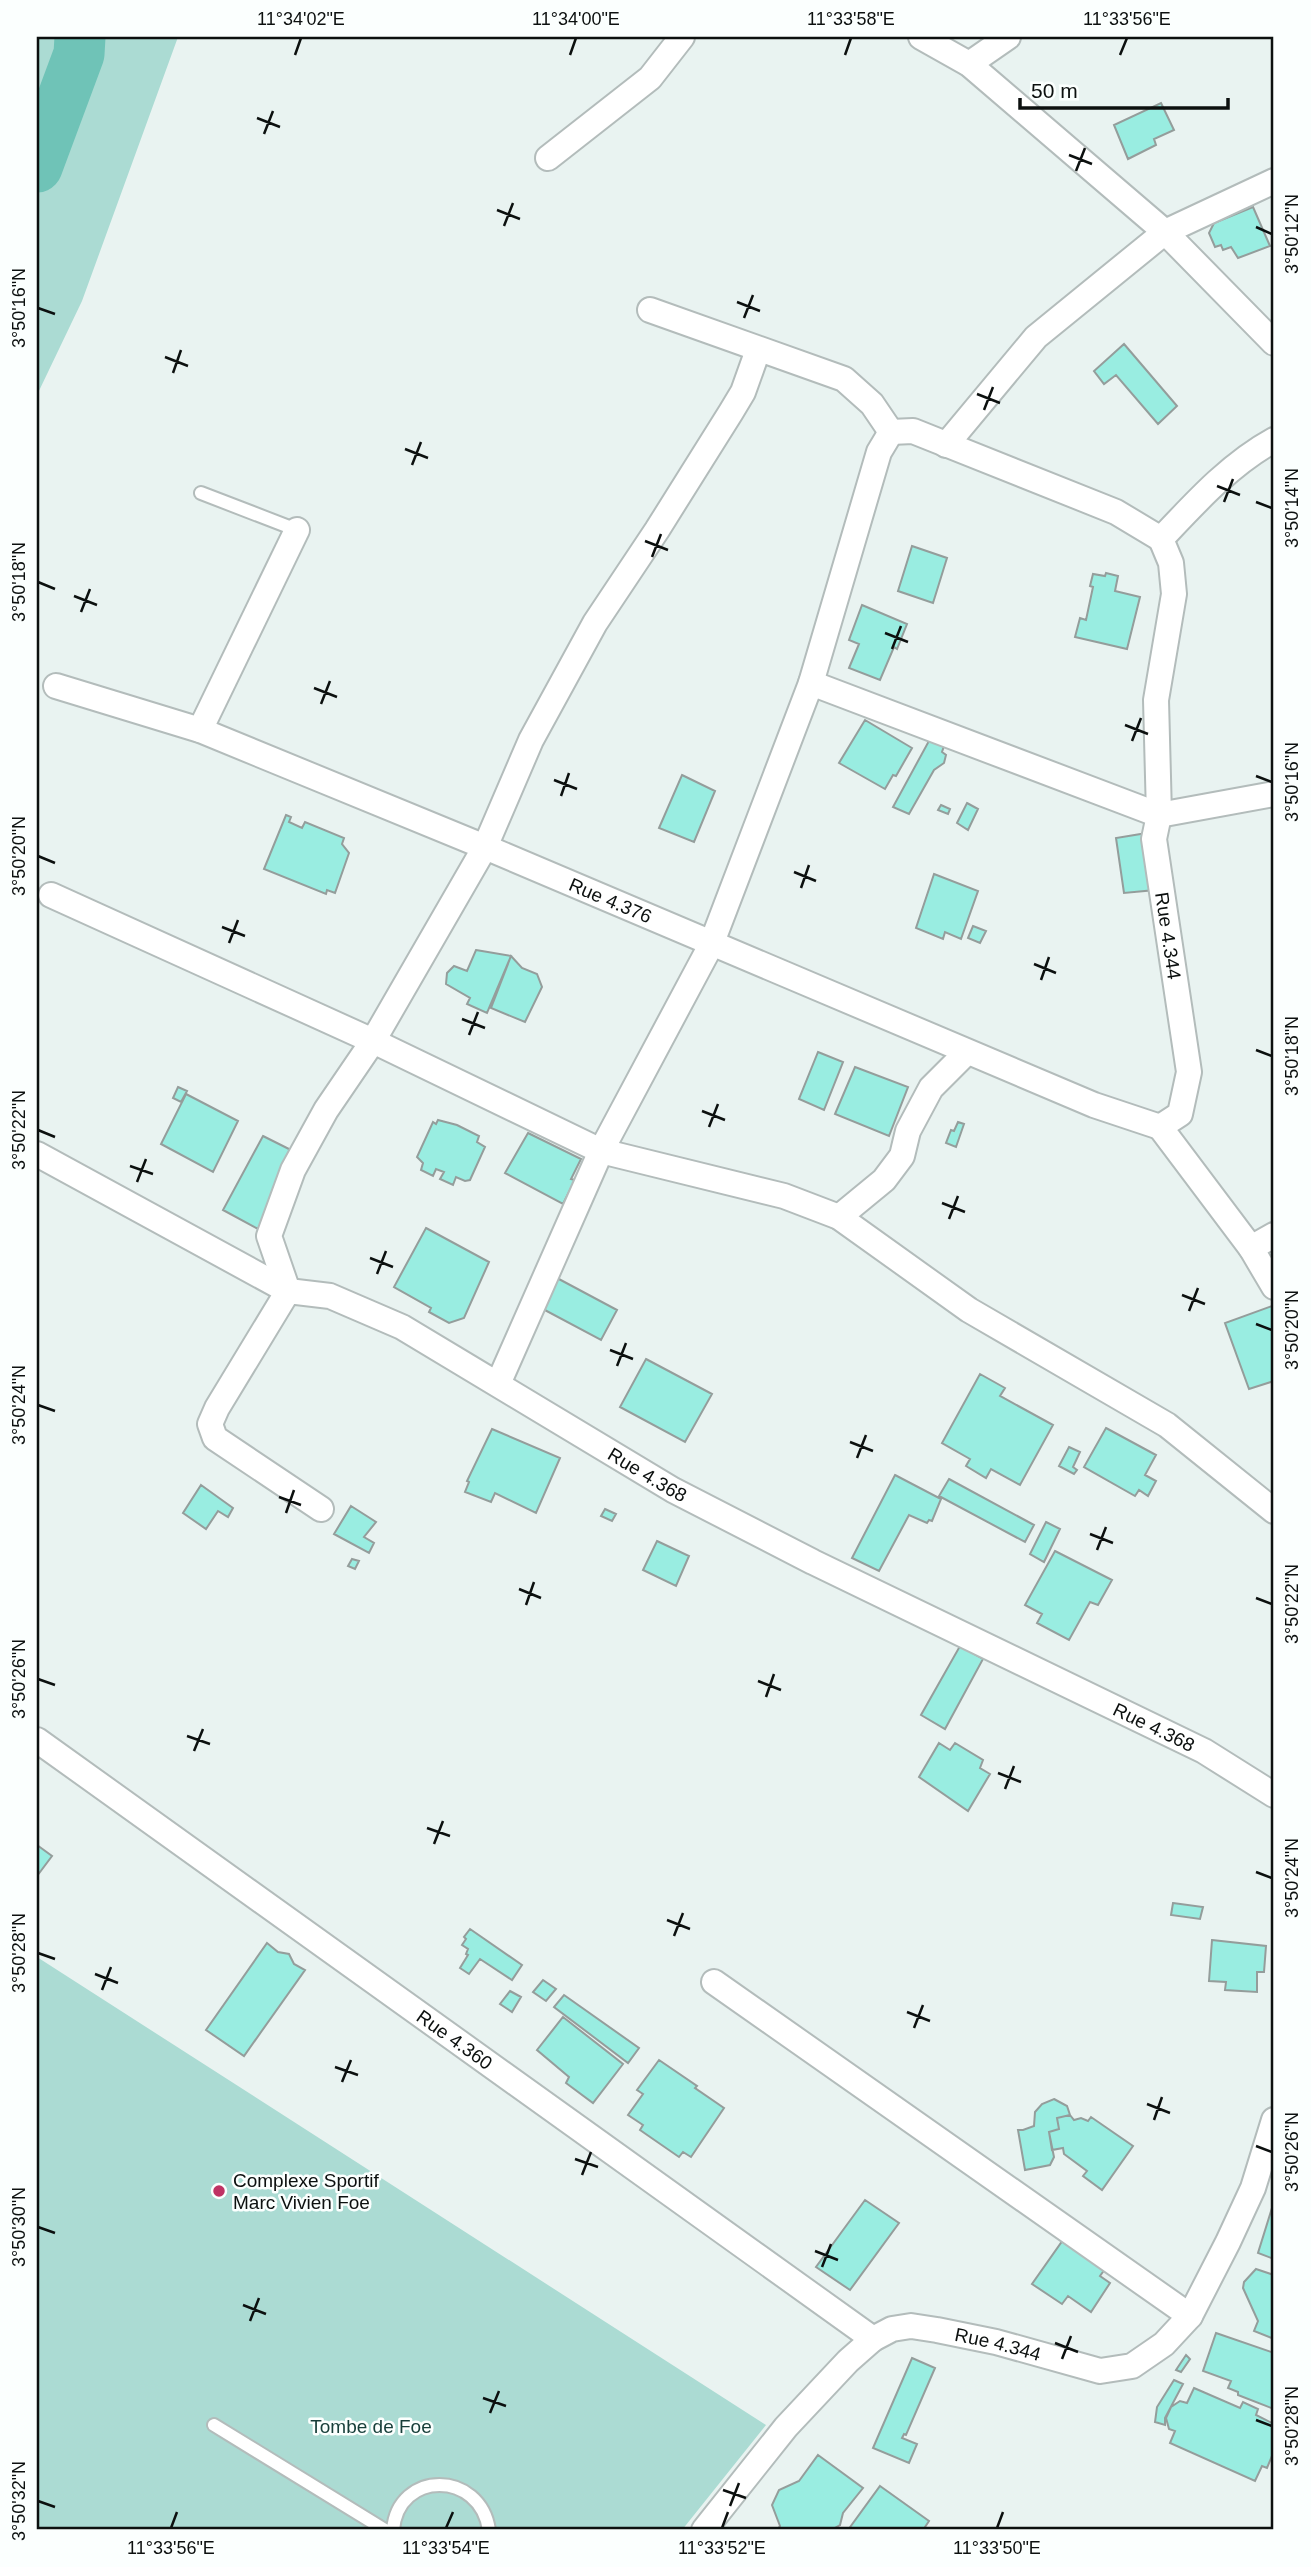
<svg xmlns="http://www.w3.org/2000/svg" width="1311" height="2567" font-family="Helvetica,sans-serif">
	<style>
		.green { fill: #abdbd3 }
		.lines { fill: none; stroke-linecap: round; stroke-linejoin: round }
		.river { stroke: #6fc3b7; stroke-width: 51 }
		.building { fill: #99ede1; stroke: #949d9b; stroke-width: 2 }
		.service-casing { stroke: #b3bcbb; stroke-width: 16 }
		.minor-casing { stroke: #b3bcbb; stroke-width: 28 }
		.service { stroke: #fff; stroke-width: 12 }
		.minor { stroke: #fff; stroke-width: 24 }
		.ticks { fill: none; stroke: #0c100f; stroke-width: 2.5 }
		.poi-dot { fill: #bf3264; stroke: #fbfffe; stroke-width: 2.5 }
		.labels { text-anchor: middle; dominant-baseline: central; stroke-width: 5; stroke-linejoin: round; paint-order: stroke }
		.street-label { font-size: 19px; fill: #0c100f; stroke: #fbfffe }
		.poi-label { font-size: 19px; fill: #0c100f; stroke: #fbfffe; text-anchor: start }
		.park-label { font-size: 19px; fill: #163e39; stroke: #fbfffe }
		.neatline { fill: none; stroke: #0c100f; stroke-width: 2.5 }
		.ticks-label { font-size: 18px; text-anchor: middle; fill: #0c100f }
	</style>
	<rect width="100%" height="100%" fill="#e9f3f1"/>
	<path class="green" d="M37,37H178L82,301L37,395Z
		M37,1957L766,2425L682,2530H37Z"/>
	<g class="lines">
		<path class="river" d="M37,167L79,54L80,37"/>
	</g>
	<path class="building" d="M1161,103L1174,130L1154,139L1156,145L1128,159L1114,125Z
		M1253,207L1270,246L1238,258L1231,247L1223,250L1221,245L1215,247L1209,233L1214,223Z
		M1124,344L1177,406L1158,424L1116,375L1104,384L1094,371Z
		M912,546L947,558L933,603L898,591Z
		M1106,573L1118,576L1115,591L1140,597L1127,649L1075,637L1080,618L1086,620L1093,587L1090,586L1093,574L1105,576Z
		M862,605L907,624L897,649L894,647L880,680L849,668L859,644L849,640Z
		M865,720L912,748L896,776L893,775L885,789L839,763Z
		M930,739L944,746L942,752L946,755L944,763L934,770L909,814L893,807Z
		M682,775L715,791L694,842L659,828Z
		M967,803L978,809L968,830L957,823Z
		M941,805L950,809L948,814L938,810Z
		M286,815L291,817L289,822L302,828L305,822L344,838L342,844L349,853L335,893L327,890L326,894L264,869Z
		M1147,833L1155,890L1124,893L1116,838Z
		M934,874L978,891L961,939L945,932L943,939L916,928Z
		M973,926L986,931L980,943L968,938Z
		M476,950L511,956L487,1013L467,1004L470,998L446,984L447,973L454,966L467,971Z
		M511,956L522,968L537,974L542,987L525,1022L491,1008Z
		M818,1052L843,1062L824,1110L799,1099Z
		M855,1067L908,1087L889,1136L835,1114Z
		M178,1087L187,1091L181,1102L173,1098Z
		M186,1094L238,1121L213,1172L161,1144Z
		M438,1120L457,1125L479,1136L477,1142L485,1147L470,1180L465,1181L456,1177L453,1185L440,1179L444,1172L436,1169L433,1176L421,1170L423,1163L417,1157L433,1122L436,1124Z
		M958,1122L964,1124L956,1147L946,1143L951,1130L954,1131Z
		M528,1133L581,1159L571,1179L575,1180L563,1204L505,1173Z
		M263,1136L297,1153L258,1229L223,1210Z
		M426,1228L489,1262L464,1318L449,1323L429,1312L431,1308L394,1287Z
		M557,1278L617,1310L601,1340L541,1308Z
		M1272,1306L1274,1381L1249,1389L1225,1323Z
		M646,1359L712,1394L685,1442L620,1407Z
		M980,1374L1005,1388L1000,1396L1053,1425L1020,1485L991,1469L986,1478L966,1466L970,1459L942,1443Z
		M1106,1428L1156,1455L1145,1475L1156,1481L1148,1496L1139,1490L1135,1496L1084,1467Z
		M492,1429L560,1458L536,1513L495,1493L491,1502L465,1492L469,1482L467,1481Z
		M1069,1447L1080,1452L1073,1467L1077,1470L1074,1474L1059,1466Z
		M895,1475L941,1499L932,1521L929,1520L927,1523L909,1515L879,1571L852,1558Z
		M949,1479L1034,1525L1025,1542L939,1496Z
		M201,1485L233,1508L228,1517L218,1511L206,1529L183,1513Z
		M351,1506L376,1522L364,1537L374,1543L369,1553L334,1534Z
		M605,1509L616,1514L612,1521L601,1516Z
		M1046,1522L1060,1529L1044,1562L1030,1554Z
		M657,1541L689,1556L676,1586L643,1570Z
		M1055,1551L1112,1580L1098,1605L1090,1602L1069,1640L1037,1623L1042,1614L1025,1605Z
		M352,1559L359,1561L355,1569L348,1566Z
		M960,1646L983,1659L945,1729L921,1715Z
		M939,1743L950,1750L955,1743L983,1760L980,1768L990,1774L968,1811L919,1777Z
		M37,1845L52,1856L37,1876Z
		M1173,1903L1203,1907L1200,1919L1171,1915Z
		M470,1929L522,1965L512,1980L480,1959L469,1974L460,1968L468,1955L466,1954L468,1949L462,1945L466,1939L464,1937Z
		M1212,1940L1266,1946L1264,1972H1257V1992L1225,1990L1226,1982L1209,1981Z
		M267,1943L278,1952L289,1954L294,1964L305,1970L244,2056L206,2030Z
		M543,1980L556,1989L546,2001L533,1992Z
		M510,1991L521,1997L512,2012L500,2004Z
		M564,1995L639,2048L628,2063L554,2007Z
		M563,2017L623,2064L593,2103L566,2083L569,2077L537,2050Z
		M659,2060L697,2086L695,2088L724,2108L691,2157L683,2152L679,2157L640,2130L643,2125L628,2115L643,2094L637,2090Z
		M1054,2099L1067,2106L1070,2115L1057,2118L1059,2129L1049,2132L1054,2157L1050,2165L1025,2170L1018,2130H1023L1034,2126L1035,2112L1042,2104Z
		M1070,2115L1074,2120L1081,2118L1088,2121L1091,2117L1133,2146L1102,2190L1083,2176L1087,2171L1064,2154L1063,2148L1052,2150L1049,2132L1059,2129L1057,2118Z
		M865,2200L899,2223L850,2290L816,2267Z
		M1272,2208L1274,2209V2259L1258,2253Z
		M1063,2240L1105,2269L1100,2276L1110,2283L1091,2312L1068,2296L1062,2304L1032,2284Z
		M1256,2269L1274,2275V2339L1254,2331L1258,2321L1243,2288L1244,2282Z
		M1216,2333L1274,2353V2409L1238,2395V2392L1228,2388L1231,2381L1203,2371Z
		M1186,2355L1190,2359L1181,2372L1176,2370Z
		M912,2358L935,2368L906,2435L904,2434L902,2438L917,2444L909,2463L873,2448Z
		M1174,2380L1183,2384L1165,2418V2425L1155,2422L1157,2407Z
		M1194,2388L1240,2408L1243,2402L1258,2409L1256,2415L1274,2424L1272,2442L1274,2443V2451L1267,2468L1262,2466L1255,2481L1170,2443L1175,2431L1169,2429L1166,2418L1171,2407L1180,2401L1187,2403Z
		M818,2455L863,2488L843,2513L840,2525L831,2530H777L780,2526L772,2505L779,2490L799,2481Z
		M880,2486L929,2521L923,2530H848Z"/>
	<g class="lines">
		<g class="service-casing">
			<path id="service" d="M201,493L297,530
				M214,2425L385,2530
				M393,2530C398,2470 480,2470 489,2530"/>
		</g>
		<g class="minor-casing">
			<g id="minor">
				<path d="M921,37L969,64L1165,232L1274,343"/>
				<path d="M969,64L1008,37"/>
				<path d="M548,158L650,78L682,37"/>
				<path d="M650,310L844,379L872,404L891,432"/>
				<path d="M891,432L913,431L1116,512L1161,539"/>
				<path d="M946,445L1036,337L1165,232L1274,181"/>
				<path id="s1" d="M1161,539L1171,563L1174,594L1156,700L1159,815L1154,839L1189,1072L1180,1114L1160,1127L1251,1248L1274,1287"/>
				<path d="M1161,539C1195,503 1230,464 1274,440"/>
				<path d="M811,683L1159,815L1274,794"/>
				<path id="s2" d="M56,686L200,730L485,847L1094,1105L1160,1127"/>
				<path d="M200,730L297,530"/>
				<path d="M51,895L373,1041L601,1151L784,1196L839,1217L969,1310L1167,1425L1274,1511"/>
				<path d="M37,1154L288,1291"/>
				<path d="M839,1217L884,1180L902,1156L908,1131L931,1088L967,1052"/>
				<path d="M1251,1248L1274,1235"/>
				<path d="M288,1291L269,1236L293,1170L326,1110L373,1041L485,847L531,740L595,623L657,530L731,412L743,392L758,350"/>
				<path d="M498,1384L601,1151L711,945L811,683L879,452L891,432"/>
				<path id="s3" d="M321,1509L215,1438L210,1424L217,1408L288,1291L330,1296L402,1327L673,1490L813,1562L1204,1751L1274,1795"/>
				<path id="s4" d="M37,1740L873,2339"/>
				<path d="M714,1982L1190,2316"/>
				<path id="s5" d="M704,2530L786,2427L848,2361L873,2339L892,2329L911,2326L937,2330L996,2342L1100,2371L1132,2366L1164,2344L1190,2316L1228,2242L1253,2188L1274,2120"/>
			</g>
		</g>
		<use href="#service" class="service"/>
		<use href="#minor" class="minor"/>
	</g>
	<path class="ticks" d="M295,55L301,38M570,55L576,38M845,55L851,38M1120,55L1127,38M257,118L280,127M264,134L273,111M1069,155L1092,164M1076,171L1085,148M497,210L520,219M504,226L513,203M1256,227L1272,234M737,302L760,311M38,308L55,314M744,318L753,295M165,357L188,366M173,373L181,350M977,394L1000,403M984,410L993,387M405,449L428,458M412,465L421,442M1217,486L1240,495M1224,502L1233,479M1256,502L1272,508M645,541L668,550M652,557L661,534M38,582L55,589M74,596L97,605M81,612L90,589M885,633L908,642M892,649L901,626M314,688L337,697M321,704L330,681M1125,725L1148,734M1132,741L1141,718M1256,776L1272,782M554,780L577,789M561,796L569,773M38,856L55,863M794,872L816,881M801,888L809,865M222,927L245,936M229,943L238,920M1034,964L1056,973M1041,980L1049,957M462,1019L485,1028M469,1035L478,1012M1256,1050L1272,1056M702,1111L725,1120M709,1127L718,1104M38,1130L55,1137M130,1166L153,1174M137,1182L146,1159M942,1203L965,1212M949,1219L958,1196M370,1258L393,1267M377,1274L386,1251M1182,1295L1205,1304M1189,1311L1198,1288M1256,1324L1272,1330M610,1350L633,1359M617,1366L626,1343M38,1405L55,1411M850,1442L873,1451M857,1458L866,1435M279,1497L301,1505M286,1513L294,1490M1090,1534L1113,1543M1097,1550L1106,1527M519,1589L541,1598M1256,1598L1272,1604M526,1605L534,1582M38,1679L55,1685M758,1681L781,1690M766,1697L774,1674M187,1736L210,1744M194,1751L203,1729M998,1773L1021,1782M1005,1789L1014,1766M427,1828L450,1836M434,1844L443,1821M1256,1872L1272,1878M667,1920L690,1929M674,1936L683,1913M38,1953L55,1959M95,1974L118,1983M102,1990L111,1967M907,2012L930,2021M914,2028L923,2005M335,2067L358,2075M342,2082L351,2060M1147,2104L1170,2113M1154,2120L1162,2097M1256,2146L1272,2152M575,2159L598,2167M582,2175L591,2152M38,2227L55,2233M815,2251L838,2260M822,2267L831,2244M243,2305L266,2314M250,2321L259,2298M1055,2343L1078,2352M1062,2359L1071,2336M483,2398L506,2406M490,2413L499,2391M1256,2420L1272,2426M723,2490L746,2498M38,2501L55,2507M730,2506L739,2483M171,2528L177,2512M446,2528L453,2512M722,2528L728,2512M997,2528L1003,2512"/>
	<circle class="poi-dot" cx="219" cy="2191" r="7"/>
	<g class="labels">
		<g class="street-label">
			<text stroke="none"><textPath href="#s2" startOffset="595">Rue 4.376</textPath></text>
			<text stroke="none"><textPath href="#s1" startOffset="402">Rue 4.344</textPath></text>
			<text stroke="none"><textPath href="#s3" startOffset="704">Rue 4.368</textPath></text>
			<text stroke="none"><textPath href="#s3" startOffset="1270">Rue 4.368</textPath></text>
			<text stroke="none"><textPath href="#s4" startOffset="514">Rue 4.360</textPath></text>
			<text stroke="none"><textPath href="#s5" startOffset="385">Rue 4.344</textPath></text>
		</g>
		<g class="poi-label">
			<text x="233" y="2180">Complexe Sportif<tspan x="233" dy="22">Marc Vivien Foe</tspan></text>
		</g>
		<g class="park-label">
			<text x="371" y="2426">Tombe de Foe</text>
		</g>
	</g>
	<rect width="1311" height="2567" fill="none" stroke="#fbfffe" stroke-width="77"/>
	<path d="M1020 98v10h208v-10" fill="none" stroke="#0c100f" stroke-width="3.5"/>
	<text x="1031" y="98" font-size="21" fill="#0c100f" stroke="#fbfffe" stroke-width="5" paint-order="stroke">50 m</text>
	<rect x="38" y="38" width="1234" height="2490" class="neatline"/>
	<g class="ticks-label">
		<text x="301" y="25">11°34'02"E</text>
		<text x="576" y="25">11°34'00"E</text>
		<text x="851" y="25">11°33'58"E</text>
		<text x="1127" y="25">11°33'56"E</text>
		<text transform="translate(1292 234) rotate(-90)" y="6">3°50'12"N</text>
		<text transform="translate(19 308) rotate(-90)" y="6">3°50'16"N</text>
		<text transform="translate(1292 508) rotate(-90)" y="6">3°50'14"N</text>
		<text transform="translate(19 582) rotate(-90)" y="6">3°50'18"N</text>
		<text transform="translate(1292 782) rotate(-90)" y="6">3°50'16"N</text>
		<text transform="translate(19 856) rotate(-90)" y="6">3°50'20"N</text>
		<text transform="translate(1292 1056) rotate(-90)" y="6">3°50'18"N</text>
		<text transform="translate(19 1130) rotate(-90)" y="6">3°50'22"N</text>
		<text transform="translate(1292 1330) rotate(-90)" y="6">3°50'20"N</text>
		<text transform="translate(19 1405) rotate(-90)" y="6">3°50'24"N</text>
		<text transform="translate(1292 1604) rotate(-90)" y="6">3°50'22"N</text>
		<text transform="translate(19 1679) rotate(-90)" y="6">3°50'26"N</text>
		<text transform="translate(1292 1878) rotate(-90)" y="6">3°50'24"N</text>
		<text transform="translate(19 1953) rotate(-90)" y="6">3°50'28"N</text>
		<text transform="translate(1292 2152) rotate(-90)" y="6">3°50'26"N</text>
		<text transform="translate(19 2227) rotate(-90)" y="6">3°50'30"N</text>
		<text transform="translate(1292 2426) rotate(-90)" y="6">3°50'28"N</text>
		<text transform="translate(19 2501) rotate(-90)" y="6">3°50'32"N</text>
		<text x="171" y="2554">11°33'56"E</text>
		<text x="446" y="2554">11°33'54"E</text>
		<text x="722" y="2554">11°33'52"E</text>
		<text x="997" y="2554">11°33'50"E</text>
	</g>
</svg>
